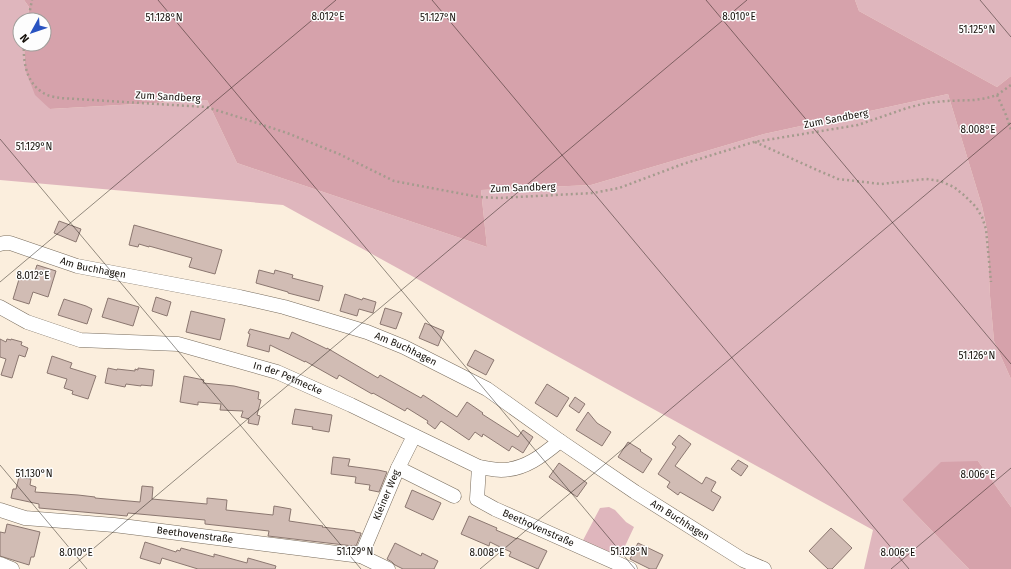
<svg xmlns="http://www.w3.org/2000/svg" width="1011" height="569" font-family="'Fira Sans',sans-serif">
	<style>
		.green { fill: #dfb6bd }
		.forest { fill: #d6a2ab }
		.building { fill: #d1bcb4; stroke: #8b7770 }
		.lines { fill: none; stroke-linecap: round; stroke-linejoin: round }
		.minor-casing { stroke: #786c5d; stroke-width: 15 }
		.path { stroke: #a59b8e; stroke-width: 2.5; stroke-dasharray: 2 3; stroke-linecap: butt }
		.minor { stroke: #fff; stroke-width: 14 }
		.ticks { fill: none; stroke: #140f09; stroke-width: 1; stroke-opacity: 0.45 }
		.labels { text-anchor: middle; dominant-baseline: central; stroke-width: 3; stroke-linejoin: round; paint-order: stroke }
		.street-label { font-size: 10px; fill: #140f09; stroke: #fdfdfd }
		.ticks-label { font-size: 10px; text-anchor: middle; fill: #140f09; stroke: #fdfdfd; stroke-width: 3; stroke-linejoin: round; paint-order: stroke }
	</style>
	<rect width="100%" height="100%" fill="#fbeedd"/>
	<path class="green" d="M0,0H24L29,7L28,20H20V44H24L25,69L50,109L207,100L237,163L487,247L481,190L591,185L764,134L948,94L982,206L987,230L990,296L994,341L1011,379V507L978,461L902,500L969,569H864L873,530L283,205L0,180Z
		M855,0H1011V76L997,87L859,11Z
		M609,507L615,510L626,522L634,527L618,561L581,544L600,508Z"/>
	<path class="forest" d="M24,0H855L859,11L997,87L1011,76V379L994,341L990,296L987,230L982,206L948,94L764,134L591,185L481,190L487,247L237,163L207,100L50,109L35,95L25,69L24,44H44V20H28L29,7Z
		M978,461L1011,507V569H969L902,500L941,462Z"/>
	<path class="building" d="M59,221L81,229L76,242L54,233Z
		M134,225L222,250L215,274L189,267L192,258L149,246V247L139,244L138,247L129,245Z
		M37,265L56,271L48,297L33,292L29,304L13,299L20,276L32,280Z
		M259,270L274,274L275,270L293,275L292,278L323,286L319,301L288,293V292L256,283Z
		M345,294L362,300L363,298L376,302L373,313L359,309L357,316L340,311Z
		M156,297L171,302L167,316L152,311Z
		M108,298L139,307L133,326L102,317Z
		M64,299L86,306L92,309L87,324L58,315Z
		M385,308L402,313L396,329L380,324Z
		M191,311L225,319L220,340L186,332Z
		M425,323L444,331L438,346L419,338Z
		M250,329L289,339L292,332L327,349V348L378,378L380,375L421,398L423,395L457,417L467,402L483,413L482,414L518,437L523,430L533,437L523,453L512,446L509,451L483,434L482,437L475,432L469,440L441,421L435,429L427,423L428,421L407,408L405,411L373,393L372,394L339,375L337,379L305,361V362L270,345L269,352L247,346L250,334L248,333Z
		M0,339L6,342L7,339L11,340V339L22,342L21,345L28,348L25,357L19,355L12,378L1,375L6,359L0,357Z
		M475,350L494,360L486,375L467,365Z
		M52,356L72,363L70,368L96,376L88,399L72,394L73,391L64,388L67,379L47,373Z
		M108,368L117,370V369L135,371V369L138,370V368L154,370L152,386L141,385V386L126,384L125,387L105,383Z
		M184,376L204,380L203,383L234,386L259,392L258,399L261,400L257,415L260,416L258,425L248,423L249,419L241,417L243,411L220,410L221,404L198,402V405L180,402Z
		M547,384L569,398L557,417L535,403Z
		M575,397L585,404L579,413L569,406Z
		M295,409L332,415L329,432L312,429L313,427L292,424Z
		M588,412L597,423L611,432L602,446L576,430Z
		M679,435L691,444L675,466L702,484L706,477L716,482L711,491L721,497L713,511L680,492L678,495L667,487L670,482L658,474L676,447L672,444Z
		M628,442L641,450L640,451L652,459L643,473L618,457Z
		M333,457L350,459L348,466L378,470L387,472L379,492L369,490L370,485L355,483L356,477L331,474Z
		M738,460L748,466L741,476L731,469Z
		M559,463L587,483L577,497L549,477Z
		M19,477L31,479L30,485L36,487L35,492L78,495L95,497V498L140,502L142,486L153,487L152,499L207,504V498L227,500L226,510L273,515L274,506L291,509L289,521L323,526L322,527L355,531V532L361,533V534L356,546L354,545L353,546L268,536L269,531L205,524V520L128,513L127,516L39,508V504L11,498L13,489H16Z
		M412,490L441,503L433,520L405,507Z
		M469,516L497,528L496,530L517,539V538L547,551L538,569L509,556L511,552L500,547L490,542L489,546L461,534Z
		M7,524L40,532L34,557H31L29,565L16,561L0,556V532L5,533Z
		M831,528L852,548L832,569H828L809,551Z
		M145,542L176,552L177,550L180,551L181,548L214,557V554L247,563L248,558L276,566L275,569H198L162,558L160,564L140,558Z
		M395,543L421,556L422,553L438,561L434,569H403L395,565L392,562L387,559Z
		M638,543L663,555L656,569H650L630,559Z"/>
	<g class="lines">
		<g class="minor-casing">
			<g id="minor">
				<path id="s1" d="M0,244L4,243H10L77,266L240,297L284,307L367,332L404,347L487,389L560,441L635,492L743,560L764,569"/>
				<path id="s2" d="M0,307L27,322L80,340L178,344L277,372L351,405L479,467C486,468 494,470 501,470C525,470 543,455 560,441"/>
				<path id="s3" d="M479,467L477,499L495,509L630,569"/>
				<path d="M398,468L454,496"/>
				<path id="s4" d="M0,510L25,518L114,525L361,556L388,569"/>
				<path id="s5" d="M361,556L398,468L414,436"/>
				<path d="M0,564L12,569"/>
			</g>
		</g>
		<path class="path" d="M28,20L32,0
			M24,44C23,61 26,82 42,92C47,96 54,97 60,98L206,107L248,120L287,133L339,154L394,181L479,197L499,198L593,193L619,188L683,164L754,142L858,125L907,108L926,103L946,101L974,100L987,98L997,95L1011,85
			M997,95L1006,115L1011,130
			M755,142L817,170L838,179L881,184L926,179L940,181L954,187L965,196L976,207L982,217L986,229L991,282"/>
		<use href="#minor" class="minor"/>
	</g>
	<path class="ticks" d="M158,0L635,569M432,0L909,569M706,0L1011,364M980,0L1011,37M0,139L361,569M0,282L336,0M0,465L87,569M69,569L747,0M480,569L1011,123M891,569L1011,468"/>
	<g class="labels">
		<g class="street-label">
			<text transform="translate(168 97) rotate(3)">Zum Sandberg</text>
			<text transform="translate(836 119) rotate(-11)">Zum Sandberg</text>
			<text transform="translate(523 188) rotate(-2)">Zum Sandberg</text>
			<text stroke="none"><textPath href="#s1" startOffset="97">Am Buchhagen</textPath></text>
			<text stroke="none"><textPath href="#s1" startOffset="421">Am Buchhagen</textPath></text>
			<text stroke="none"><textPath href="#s2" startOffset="300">In der Petmecke</textPath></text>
			<text stroke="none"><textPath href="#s5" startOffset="66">Kleiner Weg</textPath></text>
			<text stroke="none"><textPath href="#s1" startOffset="745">Am Buchhagen</textPath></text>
			<text stroke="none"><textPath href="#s3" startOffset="100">Beethovenstraße</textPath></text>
			<text stroke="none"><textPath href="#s4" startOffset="197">Beethovenstraße</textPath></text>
		</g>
	</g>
	<g class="ticks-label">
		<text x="328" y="20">8.012°E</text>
		<text x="739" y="20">8.010°E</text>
		<text x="164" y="21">51.128°N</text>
		<text x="438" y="21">51.127°N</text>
		<text x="977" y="33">51.125°N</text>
		<text x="978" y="133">8.008°E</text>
		<text x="34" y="150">51.129°N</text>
		<text x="33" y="279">8.012°E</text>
		<text x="977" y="359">51.126°N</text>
		<text x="34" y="477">51.130°N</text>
		<text x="978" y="478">8.006°E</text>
		<text x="355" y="555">51.129°N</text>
		<text x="629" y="555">51.128°N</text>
		<text x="76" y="556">8.010°E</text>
		<text x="487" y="556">8.008°E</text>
		<text x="898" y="556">8.006°E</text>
	</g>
	<g transform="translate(32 32) rotate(230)"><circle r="19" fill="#fdfdfd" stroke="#a09e9b"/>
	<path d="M0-3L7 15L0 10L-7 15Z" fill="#2953c1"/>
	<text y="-6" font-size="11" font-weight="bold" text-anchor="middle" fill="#140f09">N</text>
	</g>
</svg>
